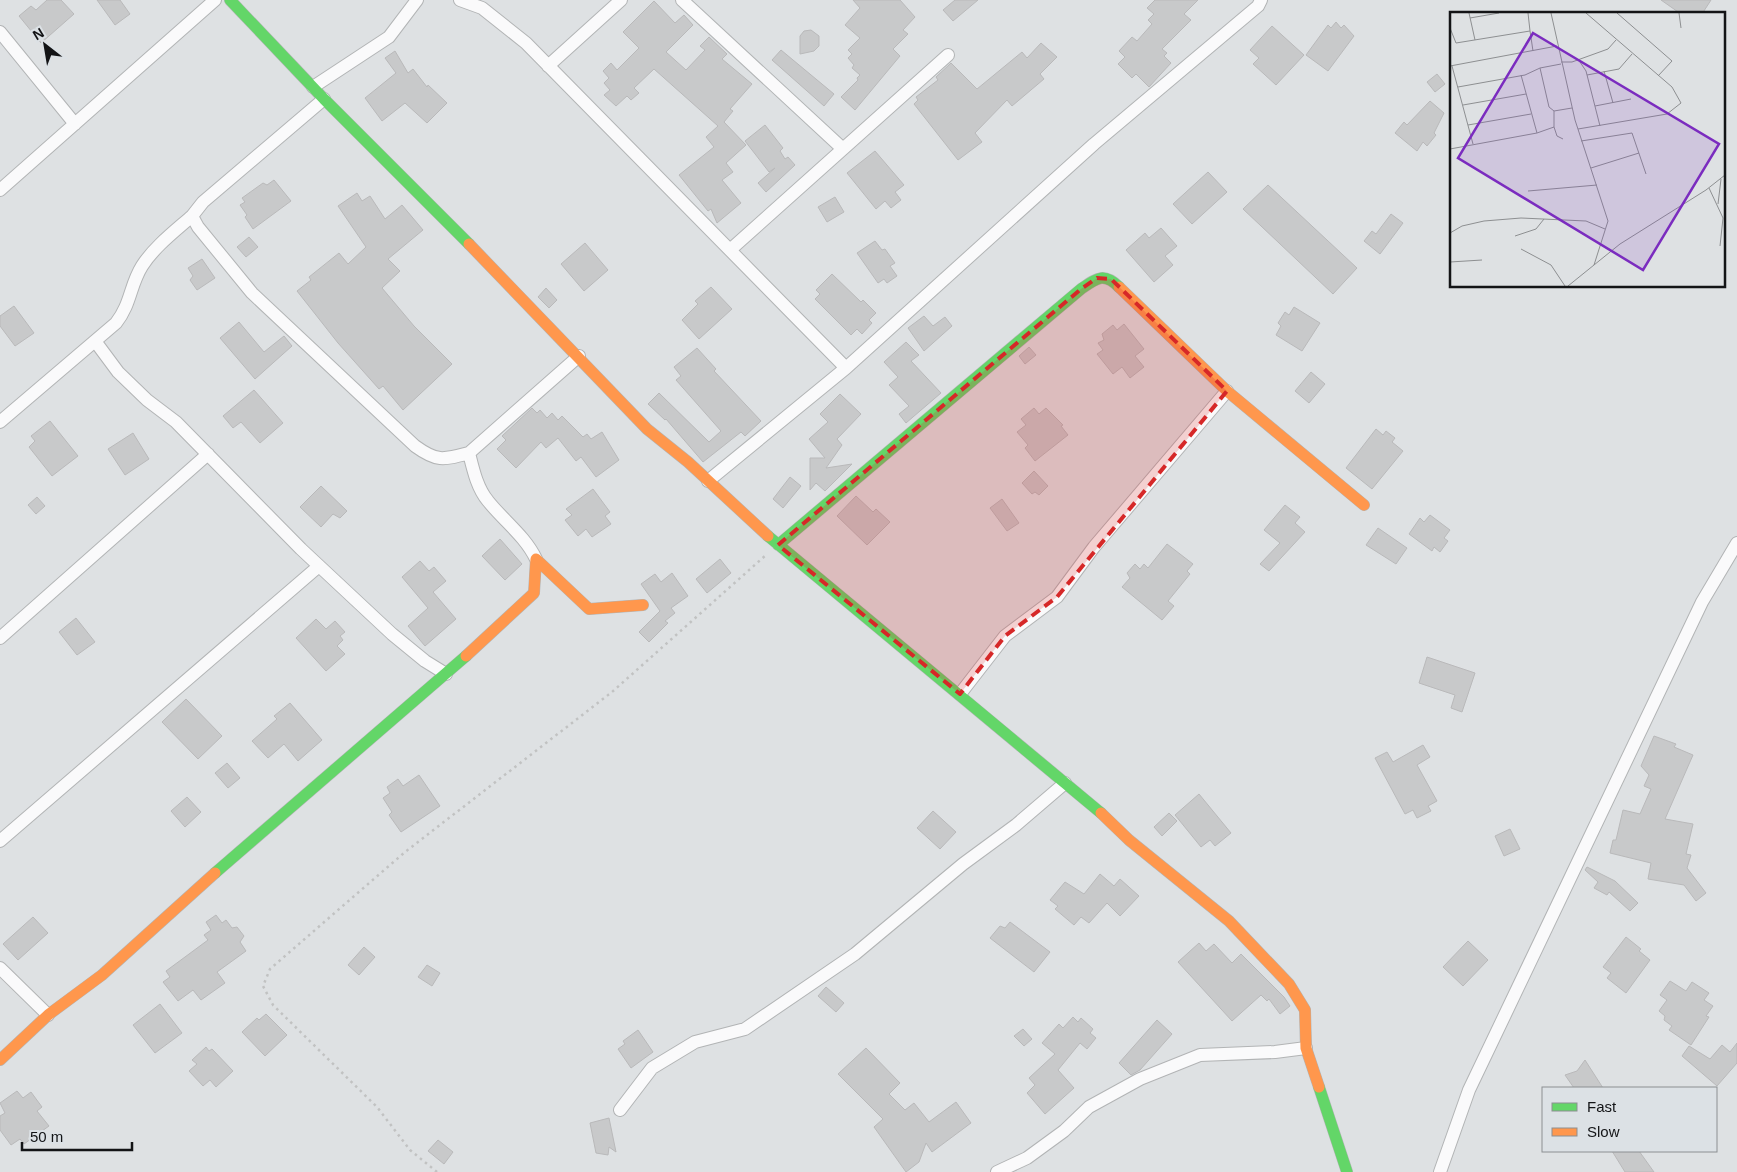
<svg xmlns="http://www.w3.org/2000/svg" width="1737" height="1172" font-family="Arial,sans-serif">
	<style>
		.building { fill: #c8c9ca; stroke: #b9b9ba }
		.lines { fill: none; stroke-linecap: round; stroke-linejoin: round }
		.street-casing { stroke: #b2b4b5; stroke-width: 14 }
		.fast-casing { stroke: #b2b4b5; stroke-width: 12 }
		.slow-casing { stroke: #b2b4b5; stroke-width: 12 }
		.path { stroke: #c1c2c2; stroke-width: 2.5; stroke-dasharray: 2.5 4; stroke-linecap: butt }
		.street { stroke: #fafafb; stroke-width: 12 }
		.fast { stroke: #63d668; stroke-width: 11 }
		.slow { stroke: #ff974d; stroke-width: 11 }
		.marked { fill: #d62828; fill-opacity: 0.2; stroke: #d62828; stroke-width: 4; stroke-dasharray: 10 6; stroke-linejoin: round }
		.inset-road { fill: none; stroke: #8d8f91; stroke-width: 1 }
		.view { fill: #7b2cbf; fill-opacity: 0.15; stroke: #7b2cbf; stroke-width: 2.5 }
		.inset-edge { fill: none; stroke: #131416; stroke-width: 2.5 }
	</style>
	<rect width="100%" height="100%" fill="#dee1e3"/>
	<path class="building" d="M47,0H61L74,14L41,43L19,16L31,6L36,10Z
		M97,0H120L130,14L115,25Z
		M853,0H900L915,17L903,30L908,34L893,49L900,56L855,110L841,97L858,80L857,78L860,75L852,68L854,65L848,58L852,54L848,50L860,38L845,25L860,8Z
		M955,0H978L953,21L943,10Z
		M1155,0H1198L1184,14L1191,20L1162,49L1167,53L1164,56L1171,63L1149,87L1136,74L1132,78L1118,64L1125,57L1119,51L1132,37L1137,41L1152,24L1148,20L1154,14L1147,8Z
		M1661,0H1711L1702,14H1681Z
		M654,1L675,23L684,15L693,25L666,52L686,70L705,50L700,46L709,37L727,54L722,59L752,84L730,109L733,111L724,122L746,145L726,163L733,172L722,180L741,203L717,223L711,209L708,211L679,175L714,147L706,137L718,126L654,69L634,88L639,93L631,100L627,96L616,106L604,95L610,90L604,83L609,78L603,71L611,63L617,70L639,48L623,32Z
		M1336,22L1341,28L1344,25L1354,36L1328,71L1306,55L1328,25L1331,28Z
		M1272,26L1304,55L1276,85L1253,64L1259,58L1250,50Z
		M811,30L819,36V46L814,51L800,54V36L804,31Z
		M1041,43L1057,57L1040,74L1044,79L1012,106L1007,100L975,133L982,142L958,160L914,104L918,100L916,97L938,80L936,77L951,63L977,89L1022,52L1027,58Z
		M781,50L834,94L824,106L772,60Z
		M395,51L408,73L413,69L427,87L428,85L447,103L427,123L405,103L382,121L365,98L396,73L385,58Z
		M1437,74L1445,84L1435,92L1427,82Z
		M1430,101L1444,113L1434,133L1436,135L1427,146L1423,142L1417,151L1395,133L1404,122L1407,125Z
		M765,125L783,148L780,151L785,159L788,157L795,165L766,192L758,183L775,168L769,172L745,141Z
		M875,151L904,185L895,192L901,200L891,208L885,201L876,209L847,173Z
		M1208,172L1227,192L1192,224L1173,204Z
		M274,180L291,201L253,229L245,217L247,215L240,205L245,202L242,198L263,183L267,185Z
		M1268,185L1357,268L1333,294L1243,209Z
		M357,193L362,201L370,196L385,219L402,205L423,230L388,259L400,271L382,288L414,326L452,364L403,410L383,386L379,389L338,343L297,291L311,280L309,277L339,253L348,264L366,247L338,206Z
		M835,197L844,212L827,222L818,207Z
		M1391,214L1403,223L1380,254L1364,241L1372,231L1376,234Z
		M1161,228L1177,246L1165,256L1173,265L1154,282L1126,250L1145,233L1149,238Z
		M249,237L258,247L246,257L237,247Z
		M875,241L882,250L885,249L895,263L890,266L897,276L887,283L884,279L878,283L857,253Z
		M585,243L608,270L584,291L561,264Z
		M202,259L215,278L197,290L190,280L193,276L188,268Z
		M832,274L861,302L863,300L876,313L869,320L872,323L862,334L857,329L851,335L815,299L820,294L816,290Z
		M711,287L732,309L699,339L682,320L698,304L695,301Z
		M546,288L557,300L549,308L538,297Z
		M14,306L34,333L15,346L0,326V316Z
		M1294,307L1320,323L1302,351L1276,335L1281,326L1278,323L1285,312L1289,315Z
		M924,316L933,326L945,317L952,326L924,351L908,328Z
		M239,322L264,352L284,336L292,346L255,379L220,338Z
		M1124,324L1144,349L1135,356L1144,367L1130,378L1122,367L1113,374L1097,354L1103,350L1098,343L1104,340L1102,334L1113,325L1117,330Z
		M906,342L919,355L911,361L941,393L906,423L899,414L909,406L889,385L898,377L884,362Z
		M1029,347L1036,355L1025,364L1019,356Z
		M697,348L716,369L714,371L761,421L745,436L741,432L703,462L666,419L665,420L648,404L659,393L709,442L721,431L676,380L681,376L674,367Z
		M1311,372L1325,384L1309,403L1295,391Z
		M254,390L283,423L260,443L241,422L233,428L223,416Z
		M840,394L861,414L837,439L842,445L826,468L852,464L825,491L816,483L810,490V458H825L809,439L828,422L820,414Z
		M532,408L537,413L540,410L547,418L552,413L558,420L562,416L583,437L587,434L591,439L602,432L619,460L596,477L581,457L576,461L558,438L546,448L541,442L516,468L497,449L506,440L502,436Z
		M1034,408L1039,414L1046,408L1063,425L1061,426L1068,435L1035,461L1025,448L1028,445L1017,432L1026,425L1021,419Z
		M50,421L78,456L52,476L29,447L35,441L31,436Z
		M1376,429L1383,435L1386,431L1395,438L1392,442L1403,451L1372,489L1346,468Z
		M133,433L149,459L125,475L108,449Z
		M1034,471L1048,486L1039,495L1035,492L1032,494L1022,483Z
		M790,477L801,486L783,508L773,499Z
		M321,486L347,511L340,518L333,514L321,527L300,507Z
		M593,489L610,512L605,516L611,524L592,537L586,529L578,536L565,520L572,515L566,509Z
		M856,496L873,512L876,509L890,522L867,545L837,516Z
		M37,497L45,506L36,514L28,505Z
		M1002,499L1019,523L1007,531L990,508Z
		M1285,505L1300,517L1295,523L1305,532L1269,571L1260,564L1280,543L1264,530Z
		M1430,515L1450,530L1444,538L1448,541L1440,552L1434,547L1432,551L1409,534L1420,518L1424,522Z
		M1378,528L1407,548L1396,564L1366,545Z
		M500,539L522,564L505,580L482,556Z
		M1167,544L1193,564L1187,571L1190,574L1168,601L1174,606L1162,620L1122,587L1130,578L1127,573L1135,564L1140,569L1144,564L1148,568Z
		M720,559L731,573L707,593L696,579Z
		M420,561L429,571L434,567L446,581L433,592L456,619L425,646L408,626L428,608L402,577Z
		M672,573L688,596L671,608L675,613L665,621L668,623L649,642L639,632L660,611L641,584L655,574L661,582Z
		M76,618L95,642L77,655L59,632Z
		M316,619L326,629L335,621L345,632L340,636L343,640L337,646L345,654L326,671L296,638Z
		M1427,657L1475,673L1462,712L1451,708L1455,695L1419,683Z
		M186,699L222,736L198,759L162,722Z
		M290,703L322,740L298,761L284,744L268,758L252,741L277,719L274,716Z
		M1654,736L1676,744L1674,747L1693,755L1665,819L1693,824L1686,854L1691,855L1687,868L1706,893L1696,901L1684,885L1648,879L1651,863L1610,853L1613,840H1616L1623,810L1640,814L1651,789L1644,786L1649,775L1641,766Z
		M1423,745L1430,757L1417,765L1437,801L1428,806L1431,811L1417,818L1413,810L1405,814L1375,758L1387,752L1393,762Z
		M227,763L240,778L228,788L215,773Z
		M419,775L440,806L401,832L389,815L392,812L383,798L390,793L387,787L398,779L403,786Z
		M1199,794L1231,833L1215,846L1210,840L1201,847L1175,815Z
		M187,797L201,812L185,827L171,811Z
		M933,811L956,832L940,849L917,828Z
		M1169,813L1177,821L1162,836L1154,827Z
		M1510,829L1520,849L1504,856L1495,836Z
		M1587,867L1615,881L1638,903L1630,911L1609,892L1607,895L1594,888L1598,882L1585,870Z
		M1100,874L1114,886L1120,879L1139,896L1120,916L1107,903L1089,923L1081,917L1074,925L1055,909L1058,906L1050,900L1065,882L1084,894Z
		M216,915L222,923L226,920L232,928L237,927L244,936L240,942L246,951L217,972L225,983L201,1000L193,990L178,1001L163,982L170,977L166,971L208,940L204,935L211,930L206,922Z
		M33,917L48,933L18,960L3,944Z
		M1010,922L1050,952L1034,972L990,938L1000,926L1005,928Z
		M1626,937L1641,949L1639,951L1650,960L1626,993L1607,978L1611,973L1603,967Z
		M1468,941L1488,960L1463,986L1443,967Z
		M1199,943L1206,951L1214,944L1232,963L1241,954L1284,997L1290,1006L1280,1014L1269,999L1267,1001L1261,995L1232,1021L1178,962Z
		M364,947L375,957L359,975L348,965Z
		M427,965L440,973L432,986L418,977Z
		M1670,981L1686,991L1692,982L1709,993L1704,1000L1713,1006L1706,1016L1709,1017L1691,1045L1669,1030L1672,1026L1664,1020L1665,1016L1659,1011L1667,1000L1660,995Z
		M826,987L844,1003L836,1012L818,996Z
		M160,1004L182,1033L155,1053L133,1025Z
		M266,1014L287,1035L265,1056L242,1032L257,1018L259,1020Z
		M1073,1017L1078,1022L1081,1018L1093,1029L1090,1033L1096,1038L1087,1049L1080,1043L1058,1070L1074,1088L1045,1114L1027,1093L1035,1085L1029,1078L1055,1054L1042,1043L1059,1024L1063,1028Z
		M1157,1020L1172,1034L1140,1070L1131,1075L1119,1063Z
		M1023,1029L1032,1039L1024,1046L1014,1036Z
		M638,1030L653,1052L631,1068L618,1049L625,1044L623,1041Z
		M1737,1043V1063L1717,1086L1682,1056L1689,1046L1710,1059L1722,1045L1730,1052Z
		M206,1047L209,1051L212,1049L233,1071L216,1087L210,1080L203,1086L189,1071L197,1064L192,1060Z
		M866,1048L900,1083L889,1094L905,1110L914,1103L929,1122L956,1102L971,1123L932,1152L926,1143L919,1162L906,1172L874,1127L883,1119L838,1074Z
		M1585,1060L1603,1088H1574L1565,1075L1577,1071Z
		M17,1091L23,1098L31,1092L42,1107L37,1111L49,1126L24,1144L20,1139L11,1145L0,1130V1116L5,1113L0,1103Z
		M609,1118L616,1152L609,1147L608,1155L596,1153L590,1123Z
		M438,1140L453,1152L444,1164L428,1151Z
		M1612,1151H1639L1654,1172H1625Z"/>
	<g class="lines">
		<g class="street-casing">
			<path id="street" d="M460,0L482,8L526,43L846,368
				M682,0L843,149
				M0,32L75,124
				M548,66L621,0
				M313,87L389,37L417,0
				M324,99L203,202L192,216L198,227L252,293L415,446C437,462 443,460 469,453
				M0,190L215,0
				M730,250L948,55
				M95,341L118,372L147,400L176,422L301,549L392,634L425,661L446,674
				M0,422L116,323C131,304 130,285 142,266C154,247 175,231 192,216
				M708,481L846,368L1094,144L1258,6L1261,0
				M536,559C525,536 504,521 488,501C477,488 473,469 469,453L579,356
				M0,638L208,454
				M960,694L1005,636L1057,597L1094,547L1227,391
				M0,841L319,566
				M0,968L48,1015
				M620,1110L652,1068L695,1042L745,1029L855,954L963,864L1016,825L1065,783
				M997,1172L1027,1158L1064,1131L1089,1107L1140,1079L1200,1055L1275,1052L1306,1048
				M1440,1172L1469,1090L1702,602L1737,543"/>
		</g>
		<g class="fast-casing">
			<path id="fast" d="M230,0L324,99L469,244
				M768,536L1101,813
				M778,545L1081,289C1097,278 1104,272 1119,287
				M215,873L466,656
				M1319,1087L1347,1172"/>
		</g>
		<g class="slow-casing">
			<path id="slow" d="M469,244L647,429L688,462L768,536
				M1119,287L1227,391L1364,505
				M466,656L534,593L536,559L589,609L643,605
				M1101,813L1129,840L1229,921L1289,984L1305,1010L1306,1048L1319,1087
				M0,1060L48,1015L102,975L215,873"/>
		</g>
		<path class="path" d="M437,1172L410,1150L377,1107L273,1005L263,986L270,969L405,852L612,692L766,555"/>
		<use href="#street" class="street"/>
		<use href="#fast" class="fast"/>
		<use href="#slow" class="slow"/>
	</g>
	<path class="marked" d="M1097,278L1111,279L1227,391L1057,597L1005,636L960,694L778,545L1081,289Z"/>
	<g transform="translate(1450 12)">
		<rect width="275" height="275" fill="#dee1e3"/>
		<path class="inset-road" d="M19,1L25,28M78,1L80,19M101,1L125,108L158,209L144,253M167,1L222,49L208,64M229,1L231,16M20,6L49,1M0,16L6,31L80,19L83,39M128,47L136,59L150,114M111,50H122L158,37L166,28M0,54L107,34M2,54L23,132M154,59L163,91M71,63L87,121M137,63L169,57L182,42M8,75L75,63L90,56M13,93L76,82M145,94L181,87M104,99L99,95L90,56L111,52M18,113L81,102M104,115V99L122,96M128,117L217,102L231,91L222,75L136,1M131,129L182,121L196,162M0,137L87,121L104,115L107,124L113,127M141,156L189,141M259,176L273,206L270,234M78,179L147,173M268,192L271,167M0,221L12,214L34,209L71,206L136,209L155,217M65,224L86,217L94,207M71,237L101,253L115,274M0,250L32,248M118,274L170,232L256,178L275,163"/>
		<path class="view" d="M83,21L269,132L193,258L8,146Z"/>
		<rect width="275" height="275" class="inset-edge"/>
	</g>
	<rect x="1542" y="1087" width="175" height="65" fill="#dce1e5" stroke="#8c8f92"/>
	<rect x="1552" y="1103" width="25" height="8" fill="#63d668" stroke="#8c8f92"/>
	<text x="1587" y="1112" font-size="15" fill="#131416">Fast</text>
	<rect x="1552" y="1128" width="25" height="8" fill="#ff974d" stroke="#8c8f92"/>
	<text x="1587" y="1137" font-size="15" fill="#131416">Slow</text>
	<g transform="translate(45 45) rotate(329)" stroke="#dce1e5" stroke-width="4" paint-order="stroke">
	<path d="M0-4L9 19L0 12L-9 19Z" fill="#131416"/>
	<text y="-8" font-size="14" font-weight="bold" text-anchor="middle" fill="#131416">N</text>
	</g>
	<path d="M22 1142v8h110v-8" fill="none" stroke="#131416" stroke-width="2.5"/>
	<text x="30" y="1142" font-size="15" fill="#131416" stroke="#dce1e5" stroke-width="4" paint-order="stroke">50 m</text>
</svg>
